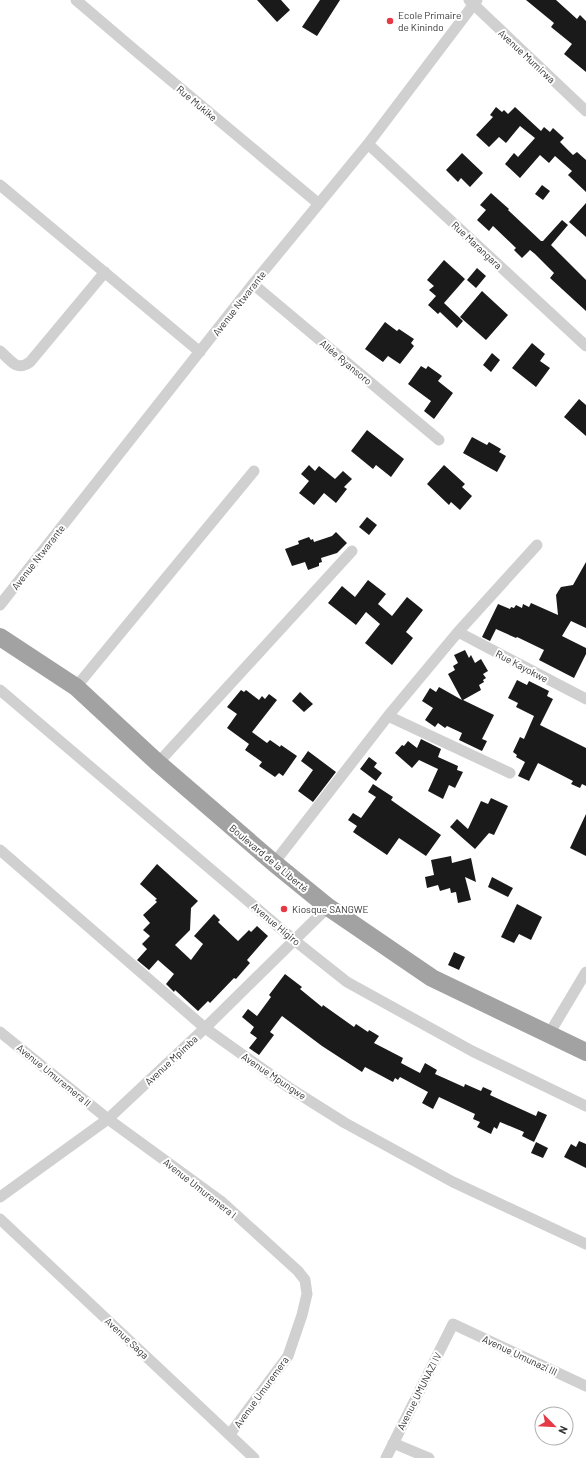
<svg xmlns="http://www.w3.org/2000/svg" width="586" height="1458" font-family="Barlow,sans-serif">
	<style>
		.building { fill: #1a1a1a }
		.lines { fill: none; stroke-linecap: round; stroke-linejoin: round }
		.minor { stroke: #d0d0d0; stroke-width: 11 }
		.trunk { stroke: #a2a2a2; stroke-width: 18 }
		.poi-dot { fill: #e63946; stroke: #fff; stroke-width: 1.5 }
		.labels { text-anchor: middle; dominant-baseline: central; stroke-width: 4; stroke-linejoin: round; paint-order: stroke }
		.poi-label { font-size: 10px; fill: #333; stroke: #fff; text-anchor: start }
		.street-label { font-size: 10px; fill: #333; stroke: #fff }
	</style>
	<rect width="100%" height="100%" fill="#fff"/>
	<path class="building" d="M257,0H281L290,10L277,22Z
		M320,0H340L317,36L302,27Z
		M526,0H556L577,19L580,15L586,21V72L564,54L572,44L551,27L554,23Z
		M496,107L502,112L504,110L508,114L515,107L541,131L544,127L550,132L553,128L564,138L560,142L573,155L577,152L586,160V192L568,175L572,171L555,156L549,163L540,155L520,178L505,164L514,153L518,157L535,138L520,126L506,143L499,137L489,147L476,135L493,117L490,115Z
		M462,153L483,173L470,187L461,178L458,182L446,170Z
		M542,185L550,191L543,200L535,194Z
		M491,193L509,209L508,210L541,241H543L562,220L568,225L551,245L586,280V311L550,278L554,273L535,254L530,250L522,258L514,250L516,248L493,226L489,231L477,220L486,210L480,205Z
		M586,203V237L569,222Z
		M444,260L465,279L444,303L463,321L457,328L440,312L438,314L428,305L436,296L429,290L434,286L427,280Z
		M477,268L486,276L476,288L467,280Z
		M482,291L508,315L486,340L460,317Z
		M385,322L397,331L399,329L414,339L411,343L414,346L400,364L388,356L383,362L365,349Z
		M532,343L545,354L540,361L550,368L536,387L512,368Z
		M492,353L500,360L491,372L483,365Z
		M421,366L426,369L428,366L442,376L438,381L453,393L434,419L424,411L431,401L408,384Z
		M579,399L586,405V436L564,417Z
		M367,430L404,459L391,477L376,465L373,469L351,451Z
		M472,437L487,445L489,442L501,449L499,452L506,456L497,472L463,453Z
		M309,465L315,471L319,466L335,479L343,471L352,479L344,487L347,489L336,503L324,493L314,505L299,493L309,481L301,474Z
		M444,465L465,484L462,487L472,496L460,510L451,502L449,505L427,484Z
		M367,517L377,525L369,535L359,527Z
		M336,532L347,543L337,553L321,558L322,562L319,563V566L308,570L305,562L292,566L285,549L299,544L298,541L309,537L311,540L313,539L314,542L332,536Z
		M586,562V628L571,621L562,636L586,648V654L574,678L539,660L544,650L517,637L516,638L496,629L490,641L482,637L498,604L510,609L511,607L514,608L516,605L522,608L523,604L529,607L531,603L558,615L556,595L559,590L561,587L573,585Z
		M368,580L386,594L378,604L392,616L407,597L423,610L406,632L413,638L392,665L365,643L380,624L366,612L356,625L328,603L342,586L355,597Z
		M465,650L469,658L471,655L475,663L481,659L488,671L483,674L486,678L483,680L484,682L479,685L481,690L463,700L494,715L482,739L487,741L482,751L459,740L462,733L447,726L445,728L438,723L435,727L425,720L433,708L422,701L430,688L436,692L439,687L462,700L448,674L455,670L453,666L458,663L454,655Z
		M517,680L527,685L529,681L549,691L547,696L553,699L540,725L586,748V786L582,784L580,788L571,784L573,781L538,763L529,781L518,776L525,762L516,757L517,755L513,752L520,737L524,739L534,716L516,707L518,703L508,698Z
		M241,690L244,692L246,690L259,700L262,696L265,699L269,694L277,700L252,732L267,743L270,740L280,747L281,745L297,756L283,776L279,773L275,777L259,766L262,762L245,750L249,744L227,728L237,714L227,707Z
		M300,692L313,704L304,712L292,701Z
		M421,739L441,749L438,757L458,766L457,770L463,772L455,788L449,785L443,799L428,791L438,769L419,760L412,768L395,753L402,745L404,746L408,741L417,748Z
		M308,751L336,772L313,802L298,791L313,770L301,761Z
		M369,757L377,763L374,767L382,773L376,781L360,769Z
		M373,784L393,797L391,800L441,835L426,856L399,838L387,855L353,832L357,826L348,820L353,813L361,818L376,797L368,792Z
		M491,798L508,806L494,835L489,833L475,849L450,827L457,819L468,829L481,801L488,804Z
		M586,814V856L570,848Z
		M451,856L452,863L471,858L476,882L465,877L471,900L458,903L456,892L451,893L450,888L440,891L438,885L427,888L425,877L434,875L431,860Z
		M157,864L198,901L191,908L190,930L175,945L191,960L203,944L194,936L214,914L220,920L218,922L238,941L249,930L251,932L257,926L268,936L247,960L250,963L236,979L234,978L210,1003L208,1001L198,1011L175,990L174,992L166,984L174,974L158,960L149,970L137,960L147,949L142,944L150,936L143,930L150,923L143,915L157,902L155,900L157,899L140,884Z
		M492,877L513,888L508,897L488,887Z
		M517,904L542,917L531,940L519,934L514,943L501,937Z
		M454,952L465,957L459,970L448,965Z
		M285,974L302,987L300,989L322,1007L323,1005L354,1027L356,1024L368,1032L369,1030L379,1036L374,1043L403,1058L401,1063L420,1073L425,1063L437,1070L435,1074L464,1087L465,1084L481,1091L483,1087L492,1091L490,1095L536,1116L538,1111L547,1115L534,1142L522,1136L524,1132L500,1122L497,1129L494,1127L491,1134L477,1127L480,1122L473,1119L475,1114L439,1097L433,1109L422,1103L428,1092L400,1077L398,1080L395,1078L393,1082L365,1067L362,1072L322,1046L282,1016L270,1032L274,1035L259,1055L249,1048L257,1038L250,1033L254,1027L242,1017L248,1009L257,1016L271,997L269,995Z
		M579,1141L586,1144V1168L564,1157L571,1144L576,1147Z
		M536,1142L548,1148L543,1158L531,1153Z"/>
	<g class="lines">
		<path class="minor" d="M76,0L137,52L319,204
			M469,0L586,111
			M368,144L586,346
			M0,185L200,352
			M253,284L439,440
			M0,351C11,360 16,372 30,362L105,272
			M0,605L253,284L368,144L477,0
			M458,632L586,699
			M76,687L254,471
			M0,690L294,940L347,982L472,1051L586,1106
			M388,716L510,773
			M158,763L352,551
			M0,850L205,1028L291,1089L345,1123L453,1182L586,1244
			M274,863L388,716L458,632L537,545
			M0,1032L108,1119L222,1202L298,1271L305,1280L307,1294L302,1315L288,1356L230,1434
			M549,1034L586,972
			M0,1197L108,1119L205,1028L328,907
			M0,1219L254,1458
			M393,1443L429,1458
			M386,1458L453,1324L586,1386"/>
		<path class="trunk" d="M0,637L76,687L158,763L274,863L328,907L432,978L586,1052"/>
	</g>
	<g class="poi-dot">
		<circle cx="390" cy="21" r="4"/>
		<circle cx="284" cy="909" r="4"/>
	</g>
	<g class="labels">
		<g class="poi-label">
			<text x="398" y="15">Ecole Primaire<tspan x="398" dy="12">de Kinindo</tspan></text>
			<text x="292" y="909">Kiosque SANGWE</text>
		</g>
		<g class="street-label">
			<text transform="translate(527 56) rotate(43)">Avenue Mumirwa</text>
			<text transform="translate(197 103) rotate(40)">Rue Mukike</text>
			<text transform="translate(477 245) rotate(43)">Rue Marangara</text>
			<text transform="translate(239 303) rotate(-52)">Avenue Ntwarante</text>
			<text transform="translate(346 362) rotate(40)">Allée Ryansoro</text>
			<text transform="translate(38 557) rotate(-52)">Avenue Ntwarante</text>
			<text transform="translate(522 666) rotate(28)">Rue Kayokwe</text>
			<text transform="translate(269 858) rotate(40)">Boulevard de la Liberté</text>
			<text transform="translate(276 924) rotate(40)">Avenue Higiro</text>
			<text transform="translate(171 1060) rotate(-43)">Avenue Mpimba</text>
			<text transform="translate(54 1075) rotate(39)">Avenue Umuremera II</text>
			<text transform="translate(274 1076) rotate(34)">Avenue Mpungwe</text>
			<text transform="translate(200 1188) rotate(38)">Avenue Umuremera I</text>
			<text transform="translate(127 1338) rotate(43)">Avenue Saga</text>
			<text transform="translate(520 1355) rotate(25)">Avenue Umunazi III</text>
			<text transform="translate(419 1391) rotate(-63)">Avenue UMUNAZI IV</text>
			<text transform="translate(261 1392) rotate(-54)">Avenue Umuremera</text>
		</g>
	</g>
	<g transform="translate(554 1426) rotate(114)"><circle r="19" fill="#ffffff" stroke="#adadad"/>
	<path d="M0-3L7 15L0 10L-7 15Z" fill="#e63946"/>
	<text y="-6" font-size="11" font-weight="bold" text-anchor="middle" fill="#333333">N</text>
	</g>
</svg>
